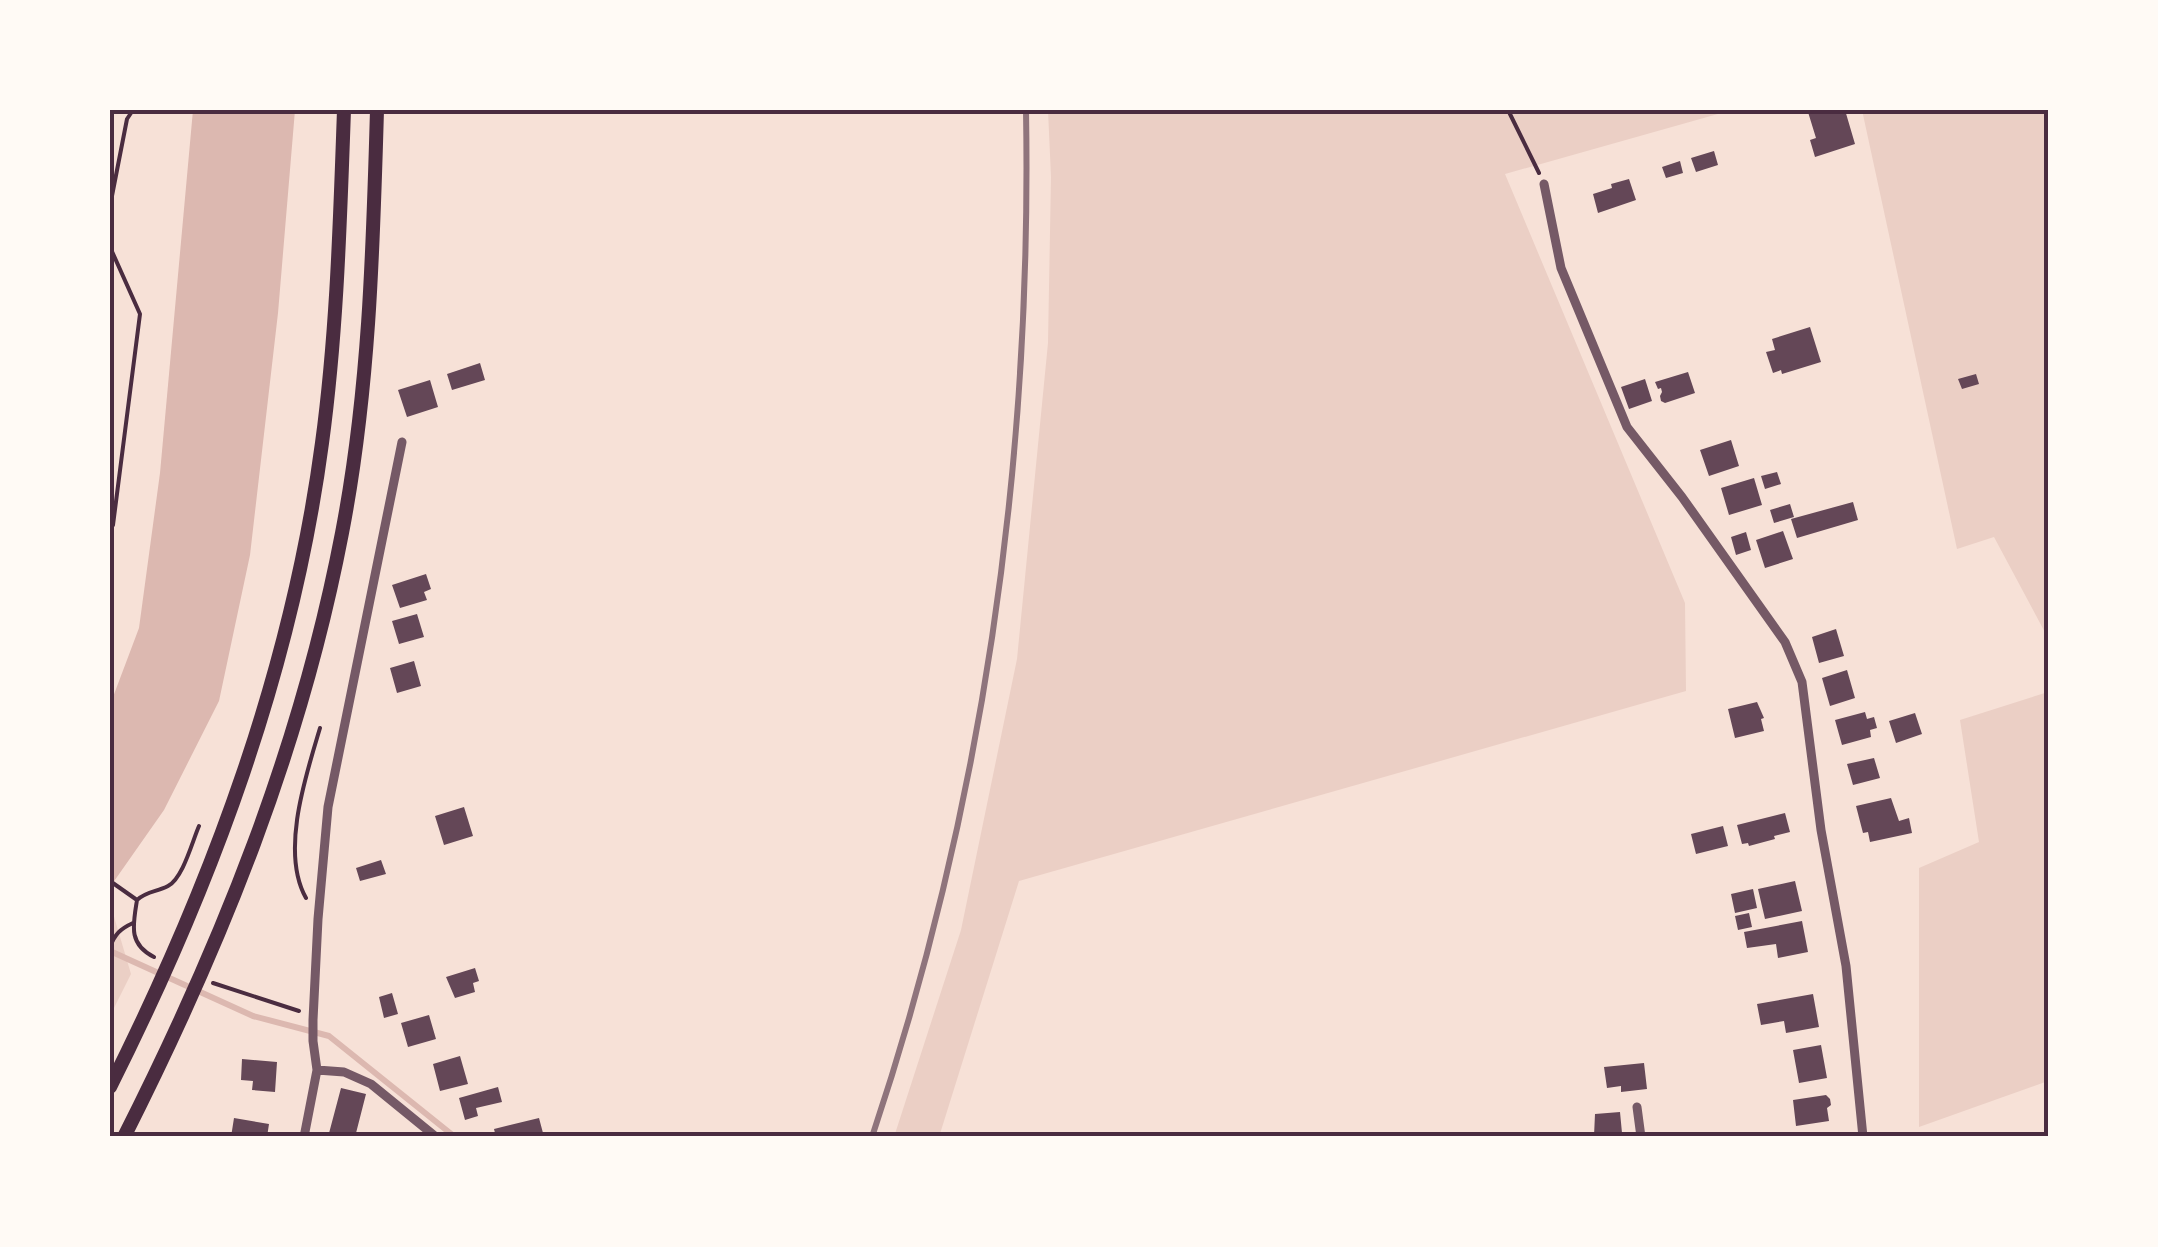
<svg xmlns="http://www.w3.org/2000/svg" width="2158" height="1247" font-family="Overpass,sans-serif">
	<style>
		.green { fill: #ebcfc5 }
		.water { fill: #dcb8b0 }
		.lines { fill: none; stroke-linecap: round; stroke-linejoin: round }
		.stream { stroke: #dcb8b0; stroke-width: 6 }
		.building { fill: #644757 }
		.path { stroke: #4a2c40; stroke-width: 4 }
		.minor { stroke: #755966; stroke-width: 9 }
		.primary { stroke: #4a2c40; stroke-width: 14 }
		.rail { stroke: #8f747c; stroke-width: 6 }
		.neatline { fill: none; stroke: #4a2c40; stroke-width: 4 }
	</style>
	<rect width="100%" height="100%" fill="#f7e1d7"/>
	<path class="green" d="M1048,110H1732L1505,174L1685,603L1686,691L1019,881L939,1137H894L961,930L1017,659L1048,343L1051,177Z
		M1862,110H2048V638L1994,537L1957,549Z
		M2048,692V1081L1919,1127V868L1979,842L1960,720Z
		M110,903L131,974L110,1016Z"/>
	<path class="water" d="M193,110H295L278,313L250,555L219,701L164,810L110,887V705L139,628L160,473Z"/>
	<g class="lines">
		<path class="stream" d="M110,951L253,1016L329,1036L455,1137"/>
	</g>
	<path class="building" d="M1813,110H1845L1855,144L1815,157L1810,140L1816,138L1808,112Z
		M1714,151L1718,165L1696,172L1691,158Z
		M1680,161L1683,173L1666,178L1662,167Z
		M1629,179L1636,200L1598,213L1593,194L1612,188L1611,184Z
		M1810,327L1821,362L1782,374L1781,370L1773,373L1766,352L1775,350L1772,339Z
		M480,363L485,380L452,390L447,374Z
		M1688,372L1695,393L1665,403L1661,401L1660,396L1662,392L1661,388L1658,389L1655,382Z
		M1976,374L1979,384L1962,389L1958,379Z
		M1645,379L1652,401L1629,409L1621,387Z
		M430,380L438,407L407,417L398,390Z
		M1731,440L1739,466L1709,476L1700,450Z
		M1777,472L1781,484L1765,489L1761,476Z
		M1754,478L1762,505L1729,515L1721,488Z
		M1853,502L1858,520L1797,538L1791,519Z
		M1790,504L1794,517L1774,523L1770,510Z
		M1783,531L1793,559L1765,568L1756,540Z
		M1746,532L1751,550L1736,555L1731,537Z
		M426,574L431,589L424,592L427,600L400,608L392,585Z
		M417,614L424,637L399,644L392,621Z
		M1836,629L1844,656L1819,663L1812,637Z
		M414,661L421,686L397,693L390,668Z
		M1847,670L1855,698L1830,706L1822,678Z
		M1757,702L1764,718L1761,719L1764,731L1735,738L1728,709Z
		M1865,712L1867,719L1874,717L1877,728L1870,730L1871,737L1842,745L1835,720Z
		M1915,713L1922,734L1896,743L1889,721Z
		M1874,758L1880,778L1853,785L1847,764Z
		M1891,798L1899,821L1909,818L1912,833L1870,842L1868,832L1863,833L1856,806Z
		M464,807L473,836L444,845L435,816Z
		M1785,813L1790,832L1774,836L1775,839L1749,846L1748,843L1742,844L1737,825Z
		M1723,826L1728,846L1696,854L1691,834Z
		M381,860L386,874L360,881L356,868Z
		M1795,881L1802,911L1765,919L1758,889Z
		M1753,889L1757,908L1735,913L1731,894Z
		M1749,913L1752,927L1738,930L1735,916Z
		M1802,921L1808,952L1778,958L1776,944L1747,948L1744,932Z
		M475,968L479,981L473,983L475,992L455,998L446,977Z
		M392,993L398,1014L384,1018L379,997Z
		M1813,994L1819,1027L1786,1033L1784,1021L1761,1025L1757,1004Z
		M429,1015L436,1039L408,1047L401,1023Z
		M1821,1045L1827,1078L1799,1083L1793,1050Z
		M460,1056L468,1084L440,1091L433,1064Z
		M242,1059L277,1062L275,1092L252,1090L253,1081L241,1080Z
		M1644,1063L1647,1089L1621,1092V1086L1607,1088L1604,1067Z
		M498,1087L502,1102L476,1108L478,1116L465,1120L459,1098Z
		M341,1088L366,1094L355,1137H328Z
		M1826,1095L1830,1099L1831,1105L1827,1108L1829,1121L1796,1126L1793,1100Z
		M1620,1112L1622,1133L1606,1137L1594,1136L1595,1114Z
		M234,1118L269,1124L267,1137H231Z
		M539,1118L543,1133L529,1137H496L494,1129Z"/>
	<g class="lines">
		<path class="path" d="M1508,110L1539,173
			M110,206L127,119L133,110
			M110,247L140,314L113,525L110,529
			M110,881L137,900C133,925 128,944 154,957
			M306,898C280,852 306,775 320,728
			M137,900C147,891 157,892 168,886C183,878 192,842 199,826
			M110,947C115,934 120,929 133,923
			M213,983L299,1011"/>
		<path class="minor" d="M1544,184L1561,268L1627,427L1682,497L1785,642L1802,682L1821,830L1846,966L1863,1137
			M317,1070L344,1072L371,1084L436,1137
			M1637,1107L1641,1137
			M304,1137L317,1070L313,1041V1020L318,919L328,807L402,442"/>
		<path class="primary" d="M110,1087C212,884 292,669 322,443C337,332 340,221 344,110
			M124,1137C222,943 301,747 342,533C369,393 373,252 377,110"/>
		<path class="rail" d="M872,1137C983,806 1032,459 1026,110"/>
	</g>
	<rect width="2158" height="1247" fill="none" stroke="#fffaf5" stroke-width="225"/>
	<rect x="112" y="112" width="1934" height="1022" class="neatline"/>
</svg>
